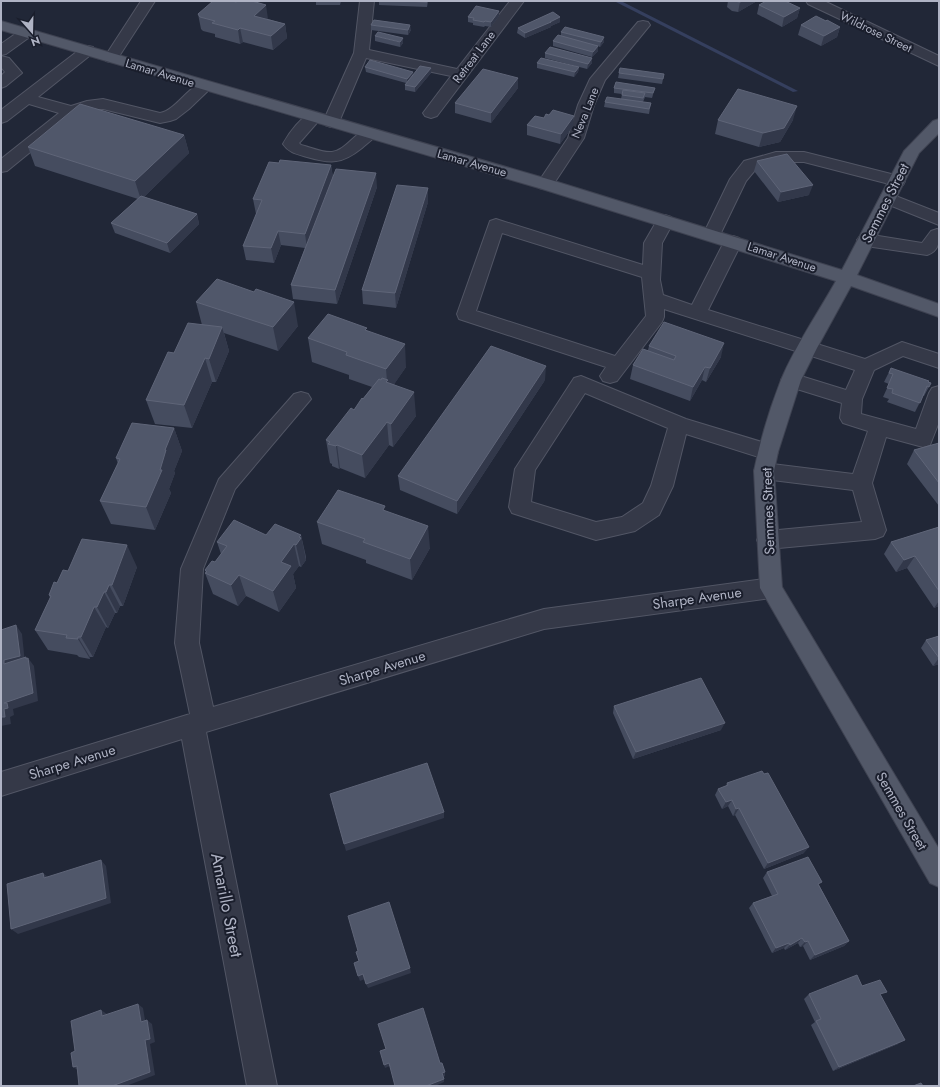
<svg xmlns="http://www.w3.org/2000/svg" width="940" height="1087" font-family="Jost,sans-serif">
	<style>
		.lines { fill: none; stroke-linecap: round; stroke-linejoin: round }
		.stream { fill: #353f5e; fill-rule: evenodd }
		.minor-casing { stroke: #525665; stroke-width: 2 }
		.major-casing { stroke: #3e4251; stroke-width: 2 }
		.minor { fill: #353948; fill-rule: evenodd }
		.major { fill: #525868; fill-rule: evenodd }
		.wall { fill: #454c5f }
		.shaded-wall { fill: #32384a }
		.building { fill: #50576a; stroke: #5f6578 }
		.labels { text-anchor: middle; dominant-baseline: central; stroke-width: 4; stroke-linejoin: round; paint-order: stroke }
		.far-street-label { font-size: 12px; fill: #afb3c4; stroke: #1a1e2c }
		.street-label { font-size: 14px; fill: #afb3c4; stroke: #1a1e2c }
		.near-street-label { font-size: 17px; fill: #afb3c4; stroke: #1a1e2c }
	</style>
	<rect width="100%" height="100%" fill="#212737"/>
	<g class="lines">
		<path class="stream" d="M614,1H621L798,91L793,92Z"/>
		<g class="minor-casing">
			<path id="minor" d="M141,1H155L116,61L111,62L106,61L104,58Z
				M360,1H374L369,50L457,69L510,1H524L437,116L431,118L425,116L423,113L451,76L366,58L339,122L337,125L331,127L325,125L323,122L354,53Z
				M806,1H824L939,56V66L808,4Z
				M643,21L648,22L650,25L605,80L594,105L584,138L551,188L545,189L539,188L537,184L568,138L578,105L590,79L638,22Z
				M26,29L31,30L33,33L31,36L6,54L1,55V44L21,30Z
				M88,46L93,47L95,50L93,53L38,97L71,106L87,101L103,99L160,113C178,110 192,78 210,83L213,86L189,109L176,119L170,121L160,123L103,109L89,110L77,114L7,171L1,172V159L59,113L29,104L7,121L1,123V110L83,47Z
				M1,56L9,58L22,73L6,86L1,88V76L5,72L1,67Z
				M314,112L320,114L322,117L301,141L299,143L301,145C310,147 322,153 332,152C349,150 357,125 376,130L378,133C374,139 367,143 362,148C342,164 331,164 307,157C297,154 289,153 283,144C289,133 302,115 314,112Z
				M776,152H804L903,177L905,181L903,185L897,186L804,162H777L756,169L746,181L718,239L712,241L706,239L703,235L730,179L744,161Z
				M888,193L939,213V225L882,202L880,198L882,194Z
				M665,215L671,217L674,221L662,243L660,280L663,295L692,305L724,242L727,238L733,236L739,238L742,242L708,310L865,359L902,342L939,354V368L903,356L874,370L862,399L861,414L916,429L929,393L932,388L939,386V422L930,445L923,447L886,437L872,483L886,530L883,536L875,539L768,549L760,546L757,540L760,534L768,531L862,522L853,490L764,479L757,477L754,471L757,465L764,463L853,474L868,431L843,423L840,418L842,403L784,385L781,380L784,375L791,373L846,390L855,370L664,309V317L662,322L617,381L610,383L603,381L600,376L606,367L459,319L457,314L490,221L496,219L502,221L643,265L644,243L659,217ZM502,233L642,277L646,316L615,356L476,311Z
				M937,229L939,230C939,241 940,251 927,255L866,246L860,244L857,240L860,236L866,234L922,243L931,231Z
				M581,376L686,419L775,446L778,452L775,458L768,460L686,434L673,486L659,515L635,531L596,540L512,513L509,507L515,469L574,378ZM585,393L668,428L651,486L643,503L622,517L596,522L531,502L535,470Z
				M301,392L308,394L311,399L235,489L203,569L199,643L213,707L544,609L771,578L779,581L782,588L779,595L771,598L544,629L206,732L277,1086H247L182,739L1,796V772L190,714L175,643L181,569L219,479L294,394Z"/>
		</g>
		<g class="major-casing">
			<path id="major" d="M1,21L551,180L842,270L904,151L933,121L939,119V133L919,153L857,275L939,304V317L851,286L817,348L801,380L778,452L774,471L782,587L939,849V887L930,883L760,588L754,471C760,441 770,408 781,380C795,346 818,313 836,281L539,188L1,30Z"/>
		</g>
		<use href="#minor" class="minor"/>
		<use href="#major" class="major"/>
	</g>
	<path class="wall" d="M316,1H341L340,5H316Z
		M379,1H428L427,7L379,5Z
		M728,1H757L738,12L732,11L727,7Z
		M759,5L800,8L797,18L782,27L757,14Z
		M499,11V16L491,27L485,26L484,27L473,25V23L468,22V17Z
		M198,14L268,19L285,24L287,38L273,50L243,42L240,44L215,37V34L203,31L201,29Z
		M560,17V22L551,26V27L525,38L517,33L518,28Z
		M371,25L411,30L408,35L371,30Z
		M801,25L840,27L837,37L821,46L798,35Z
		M561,32L604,42L600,47L598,46V51L592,57L553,46V41L561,36Z
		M375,36L403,43L400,47L375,41Z
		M545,53L592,58V63L587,69L545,58Z
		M537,63L579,67L578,72L574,77L537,68Z
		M365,67L413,74L431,73L415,92L405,90V85L406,83L366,72Z
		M619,73L663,79L662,84L618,78Z
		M518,78V88L491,123L455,113V103Z
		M614,88H655L652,98L645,97L643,102L651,103L649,114L604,107L605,102L621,99L622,94L614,93Z
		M718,120H793L780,142L759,147L715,134Z
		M527,125L573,126L560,144L527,135Z
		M184,135L189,153L144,197L197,214L199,224L170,253L115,233L111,223L138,199L35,166L28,147Z
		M757,161L809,195L778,202L754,171Z
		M279,163L331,165L333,177L377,187L337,304L293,299L291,285L305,248L281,245L274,263L246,260L243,246L257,214H256L253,199Z
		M428,202L396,308L363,304L362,290Z
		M196,302L298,326L278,351L224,333L229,351L216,382H212L192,428L155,424L146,400L174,353L202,325Z
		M368,331L406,367L394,384L416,416L393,447L389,445L365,478L340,468L339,469L332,466V464L330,463L326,440L354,410L372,387L349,379V375L312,362L308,338Z
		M649,346L721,357L706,382L702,380L690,401L630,379L633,365L648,350Z
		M891,368L931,383L924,396H923L915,412L887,402L889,399L883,397L889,384L884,382Z
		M545,380L457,514L400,490L398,476Z
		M174,428L182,451L174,471L175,473L169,489L171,493L155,530L111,524L100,501L118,464L116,458Z
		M939,443V506L907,464L914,450Z
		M317,522L430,548L412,580L366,563V560L322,544Z
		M939,527V606L934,608L907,568L896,572L884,554L891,542Z
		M266,535H301L306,557V560L301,567L299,566L293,574L296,588L279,612L246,596L238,606L213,594L205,573H206L205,570L215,562L221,554L217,542Z
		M137,567L123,606H120L117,613H115L108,628L106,627L93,657H90V659L79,657L77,655L48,650L35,630L50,598L49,595L57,583L68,571Z
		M939,636V664L933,666L921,648L926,640Z
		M614,706L721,730L633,759L613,713Z
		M727,783L804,853L764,869L735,815L733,816L728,806L722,809L715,795L718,789L726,786Z
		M767,872L819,885L849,941L844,946L810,960L803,946L800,947L798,943L785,950L784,948L772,953L749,908L753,903L772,896L763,878Z
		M862,986L881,996L898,1044L833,1071L811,1025L815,1022L804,999L809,994Z"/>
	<path class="shaded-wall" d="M742,1H757L738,12L740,2Z
		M266,5L268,19L256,30L254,16Z
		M800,8L797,18L782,27L784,17Z
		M499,11V16L491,27V22Z
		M560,17V22L551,26V27L525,38V33Z
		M285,24L287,38L273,50L271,36Z
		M410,25L411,30L408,35V30Z
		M840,27L837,37L821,46L824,36Z
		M240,28L243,42L240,44L238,30Z
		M604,37V42L600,47L601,42Z
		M403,38V43L400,47V42Z
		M598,46V51L592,57L593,52Z
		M592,58V63L587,69L588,64Z
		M579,67L578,72L574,77L575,72Z
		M431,68V73L415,92V87Z
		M413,72L414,77L408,84L407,79Z
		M518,78V88L491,123V113Z
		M797,106L793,120L780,142L759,147L763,133Z
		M574,116L573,126L560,144L561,134Z
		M184,135L189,153L141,200L135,181Z
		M331,165L333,179L307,248L305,234Z
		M376,173L377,187L337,304L335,290Z
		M813,185L809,195L778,202L781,192Z
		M428,188V202L396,308L395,293Z
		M197,214L199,224L170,253L167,243Z
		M278,231L281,245L274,263L271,248Z
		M294,302L298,326L278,351L273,327Z
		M222,327L229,351L216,382L209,359Z
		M724,343L721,357L706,382L710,368Z
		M405,344L406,367L389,392V405L386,369Z
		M205,358L212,382L192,428L184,405Z
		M546,366L545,380L457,514V501Z
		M705,367L702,380L690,401L693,387Z
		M414,392L416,416L393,447L391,424Z
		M387,422L389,445L365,478L362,455Z
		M174,428L182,451L174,471L175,473L169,489L171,493L155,530L146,507L160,470L165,450Z
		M337,445L340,468L339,469L336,446Z
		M428,526L430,548L412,580L410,559Z
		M301,535L306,560L301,567L296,545L299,537Z
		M294,544L299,566L293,574L296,588L279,612L273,591L281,562Z
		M127,545L137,567L123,606L112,585Z
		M915,556L907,568L896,572L904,560Z
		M239,575L246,596L238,606L231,585Z
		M109,585L120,606L117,613L106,592Z
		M104,592L115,613L108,628L97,607Z
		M939,601V606L934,608Z
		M94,607L106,627L93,657L81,637Z
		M16,625L22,634L25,663L4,664V660Z
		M78,637L90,657V659L78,639Z
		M26,657L28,660V658L34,666L38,701L13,709L14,715L10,717L11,724L1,726V717L4,703L26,659Z
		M939,658V664L933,666Z
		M725,723L721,730L633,759L636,752Z
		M732,800L728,806L722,809L726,802Z
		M739,808L735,815L733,816L736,809Z
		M444,812V818L346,851L344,844Z
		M809,847L804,853L764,869L768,863Z
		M101,860L106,866L111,903L18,934L11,929Z
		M43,873L49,878H44Z
		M802,938L798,943L785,950L790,945Z
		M808,941L803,946L800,947L805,942Z
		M849,941L844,946L810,960L815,955Z
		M789,943L784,948L772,953L776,948Z
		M410,968L411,973L368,988L366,984Z
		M363,974L365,979L360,981L358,976Z
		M138,1004L143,1008L146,1026L141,1022Z
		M101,1010L107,1014L102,1016Z
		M147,1020L152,1024L155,1042L150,1044L155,1075L126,1086H112L145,1040Z
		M905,1040L898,1044L833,1071L839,1067Z
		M389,1063L390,1066L385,1068L384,1065Z
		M77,1066L79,1071L73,1067Z
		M445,1072V1076L443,1077L442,1073Z
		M444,1079V1082L435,1086H426Z"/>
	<path class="building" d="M213,1H232L236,2L238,1H252L266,5L254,16L285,24L271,36L240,28L238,30L212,23L215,21L200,17L198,14Z
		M402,1H427V2Z
		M734,1H742L740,2Z
		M766,1H785L800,8L784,17L759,5Z
		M476,6L499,11L491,22L485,21L484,22L473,20L474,18L468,17Z
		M553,12L560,17L550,22H551L525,33L518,28Z
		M816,16L826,21L827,20L840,27L824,36L801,25Z
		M374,20L410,25L408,30L371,25Z
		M565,27L604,37L601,42L561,32Z
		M378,32L403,38L400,42L375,36Z
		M558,35L598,46L593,52L553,41Z
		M550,47L592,58L588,64L545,53Z
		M541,58L579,67L575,72L537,63Z
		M370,60L413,72L407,79L365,67Z
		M420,66L431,68L415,87L405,85Z
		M620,68L664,74L663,79L619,73Z
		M483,69L518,78L491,113L455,103Z
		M616,82L655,88L653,93L614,88Z
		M738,89L797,106L784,128L763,133L718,120Z
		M623,90L645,93L643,98L622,95Z
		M607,97L651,103L649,109L605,102Z
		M80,104L184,135L135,181L28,147Z
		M553,110L574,116L561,134L527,125L535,116L544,118L546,114L549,115Z
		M787,154L813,185L781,192L757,161Z
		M280,160L331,165L305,234L278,231L271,248L243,246L262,200L253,199L269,162L279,163Z
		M336,169L376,173L335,290L291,285Z
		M397,185L428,188L395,293L362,290Z
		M141,196L197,214L167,243L111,223Z
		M217,279L254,292L256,289L294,302L273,327L196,302Z
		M328,314L367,328L365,330L405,344L386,369L346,355L347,352L308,338Z
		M664,322L724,343L710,368L705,367L693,387L633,365L643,349L674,360L676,356L649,346Z
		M188,323L222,327L209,359L205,358L184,405L146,400L168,352L174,353Z
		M491,346L546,366L457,501L398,476Z
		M891,368L929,381L928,382L931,383L929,387L927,386L920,403L892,393L893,389L887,388L893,374L889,373Z
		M382,378L388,380L386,382L414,392L391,424L387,422L362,455L337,445L336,446L328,444L330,442L326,440L351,408L354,410L362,398L363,399L379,379L381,380Z
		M132,423L174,428L165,450H166L160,470H162L146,507L100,501L120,459L116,458Z
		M939,443V483L914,450Z
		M338,490L385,506L383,510L428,526L410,559L363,542L365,539L317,522Z
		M234,520L266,535L275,524L301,535L299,537L301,538L296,545L294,544L281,562L291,566L273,591L239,575L231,585L205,573L207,572L205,570L212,561L215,562L227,546L217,542Z
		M939,527V591L915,556L904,560L891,542Z
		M82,539L127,545L112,585H109L106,592H104L97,607H94L81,637H78V639L66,638L67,635L35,630L51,596L49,595L54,582L57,583L63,570L68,571Z
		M16,625L20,656L4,660V664L26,657V659L28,658L33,693L4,703H7L8,708L4,709L5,717H1V630Z
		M939,636V658L926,640Z
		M701,678L725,723L636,752L614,706Z
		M427,763L444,812L344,844L330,794Z
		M762,771L764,774L768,773L809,847L768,863L739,808L736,809L732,800L726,802L718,789L728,785L727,783Z
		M808,857L822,882L818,884L849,941L815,955L808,941L805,942L802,938L790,945L789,943L776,948L753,903L778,894L767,872Z
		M101,860L106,898L11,929L7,884L43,873L44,878Z
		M389,902L410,968L366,984L363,974L358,976L354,963L359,961L356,952L358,951L348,916Z
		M857,975L862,986L880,980L887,992L880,994L905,1040L839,1067L816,1021L821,1019L809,994Z
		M138,1004L141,1022L147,1020L150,1039L145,1040L150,1072L112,1086H79L77,1066L73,1067L71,1053L75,1051L71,1021L101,1010L102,1016Z
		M423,1008L440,1063H442L445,1072L442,1073L444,1079L426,1086H395L389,1063L384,1065L380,1051L386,1049L378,1024Z
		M921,1083L923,1086H913Z"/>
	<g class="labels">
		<g class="far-street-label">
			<text transform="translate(876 32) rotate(26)">Wildrose Street</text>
			<text transform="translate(474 57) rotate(-53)">Retreat Lane</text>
			<text transform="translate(160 73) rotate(17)">Lamar Avenue</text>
			<text transform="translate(585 113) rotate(-68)">Neva Lane</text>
			<text transform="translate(472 163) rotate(16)">Lamar Avenue</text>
			<text transform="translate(782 257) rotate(18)">Lamar Avenue</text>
		</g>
		<g class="street-label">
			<text transform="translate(885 203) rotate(-63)">Semmes Street</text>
			<text transform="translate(768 511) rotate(-92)">Semmes Street</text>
			<text transform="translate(697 598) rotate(-8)">Sharpe Avenue</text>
			<text transform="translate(382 668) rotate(-17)">Sharpe Avenue</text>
			<text transform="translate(72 762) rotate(-17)">Sharpe Avenue</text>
			<text transform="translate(902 811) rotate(60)">Semmes Street</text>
		</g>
		<g class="near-street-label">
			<text transform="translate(227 905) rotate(79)">Amarillo Street</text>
		</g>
	</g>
	<rect width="940" height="1087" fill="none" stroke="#afb3c4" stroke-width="4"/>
	<g transform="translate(32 32) rotate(160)" stroke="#1a1e2c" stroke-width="3" paint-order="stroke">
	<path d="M0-3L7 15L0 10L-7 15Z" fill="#afb3c4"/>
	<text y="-6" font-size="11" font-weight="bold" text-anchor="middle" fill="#afb3c4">N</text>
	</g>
</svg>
